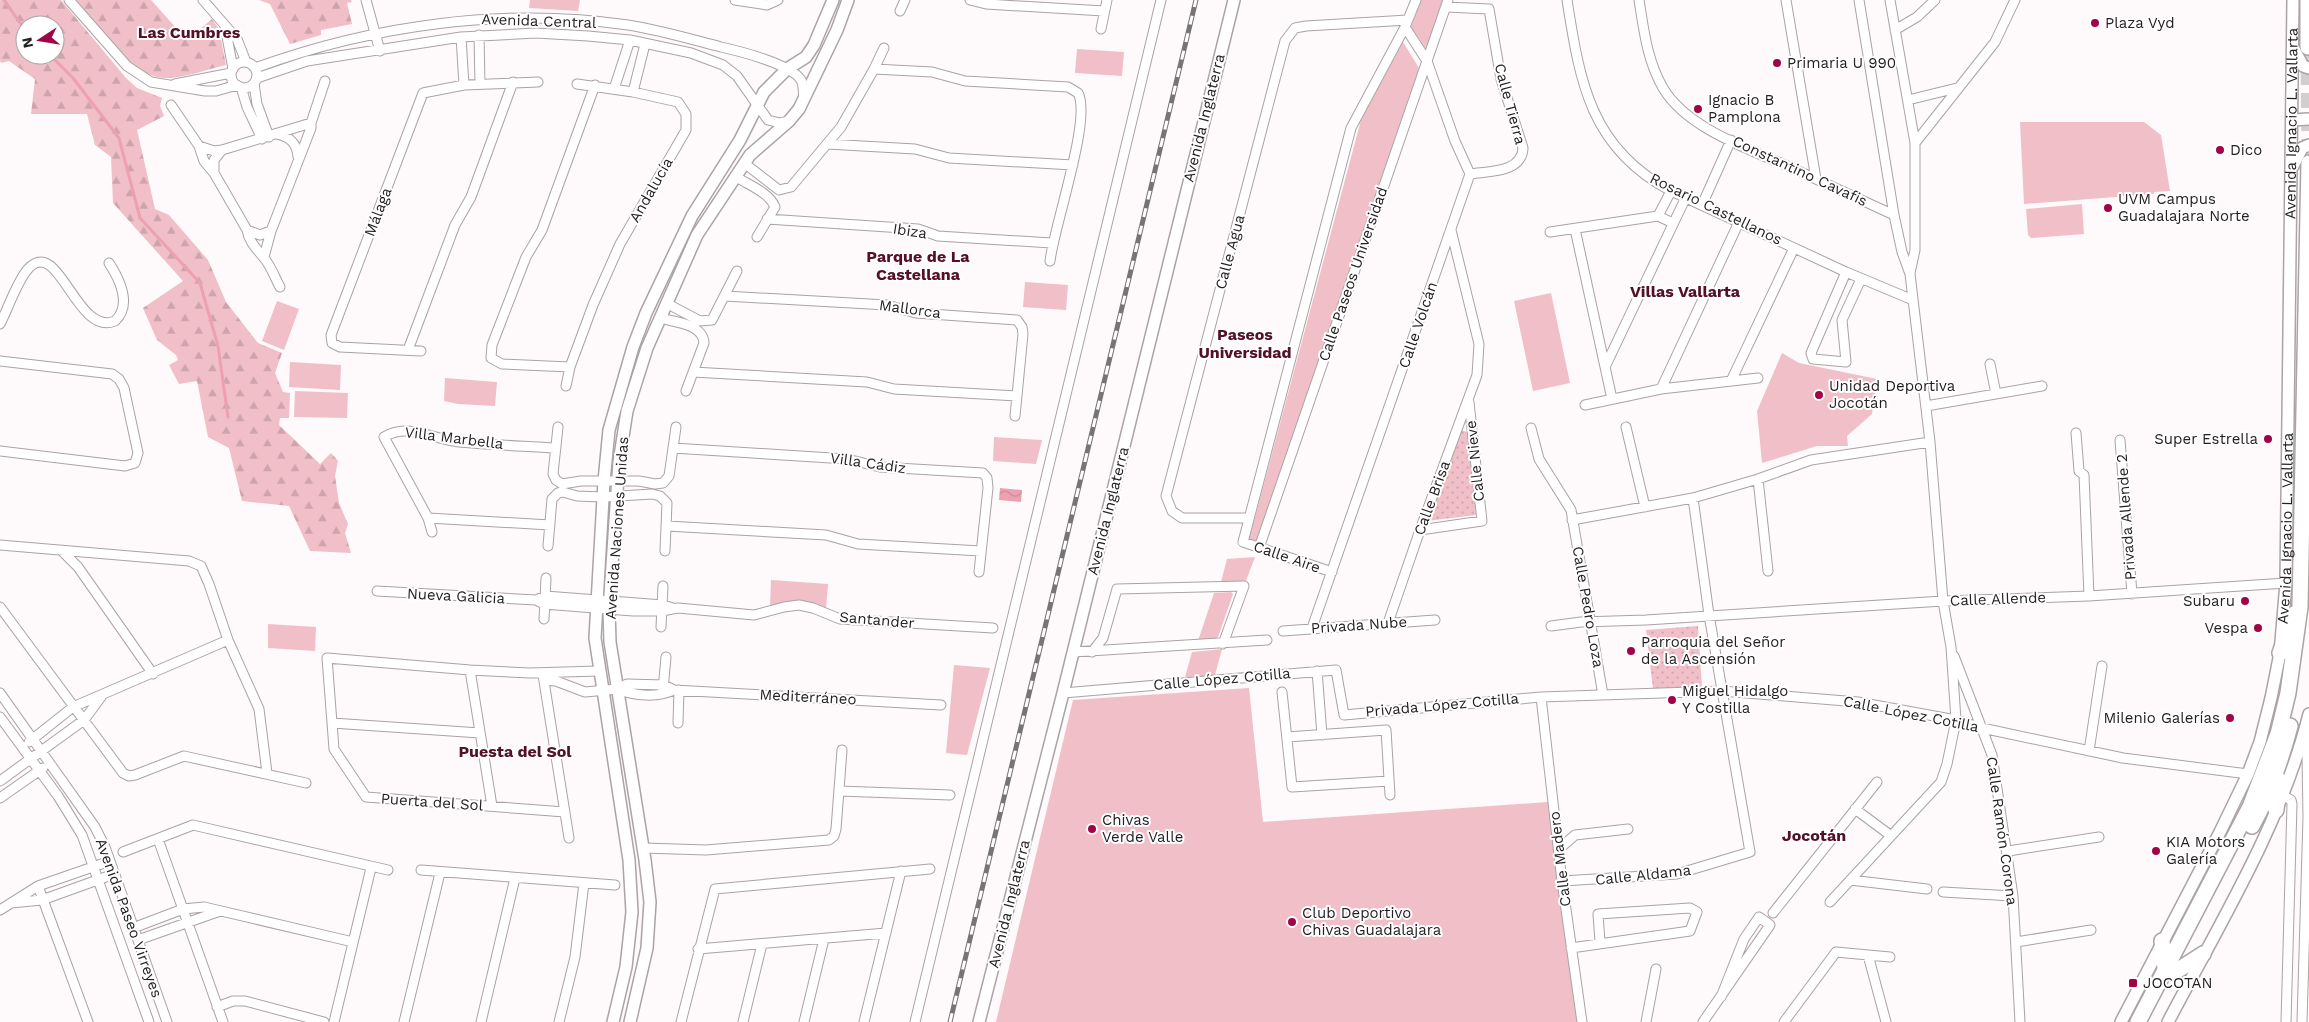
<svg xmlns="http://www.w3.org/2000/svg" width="2309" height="1022" font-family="'Work Sans',sans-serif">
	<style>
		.forest { fill: url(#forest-firs); fill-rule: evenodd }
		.park { fill: url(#park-dots) }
		.garden { fill: #f1bfc8 }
		.water { fill: url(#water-waves) }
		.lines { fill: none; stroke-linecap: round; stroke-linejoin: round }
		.stream { stroke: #eda1b0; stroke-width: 3 }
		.trunk-tunnel { stroke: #d2cecf; stroke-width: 15; stroke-dasharray: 15 8; stroke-linecap: butt }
		.minor-casing { stroke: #aba3a4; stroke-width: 11 }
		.tertiary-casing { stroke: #aba3a4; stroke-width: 14 }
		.trunk-casing { stroke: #aba3a4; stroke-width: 18 }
		.minor { stroke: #fff; stroke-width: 9 }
		.tertiary { stroke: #fff; stroke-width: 11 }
		.trunk { stroke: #fff; stroke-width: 15 }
		.rail-casing { stroke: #777475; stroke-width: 5 }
		.rail { stroke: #fff; stroke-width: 3; stroke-dasharray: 9; stroke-linecap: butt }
		.poi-dot { fill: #a00446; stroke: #fff; stroke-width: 2 }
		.labels { text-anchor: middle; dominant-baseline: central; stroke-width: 4; stroke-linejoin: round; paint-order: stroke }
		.street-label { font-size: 15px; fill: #242122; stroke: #fff }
		.poi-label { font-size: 15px; fill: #242122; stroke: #fff; text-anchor: start }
		.neighbourhood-label { font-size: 16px; font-weight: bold; fill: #541025; stroke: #fff }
	</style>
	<defs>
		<pattern id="forest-firs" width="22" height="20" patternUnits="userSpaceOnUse" patternTransform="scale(1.25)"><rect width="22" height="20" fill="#f1bfc8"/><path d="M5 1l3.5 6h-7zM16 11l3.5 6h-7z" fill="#cea4ac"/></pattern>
		<pattern id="park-dots" width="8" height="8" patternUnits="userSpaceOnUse" patternTransform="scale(1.25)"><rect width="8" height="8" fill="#f1bfc8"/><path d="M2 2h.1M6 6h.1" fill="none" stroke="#cea4ac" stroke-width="1.8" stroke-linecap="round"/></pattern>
		<pattern id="water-waves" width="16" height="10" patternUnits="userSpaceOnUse" patternTransform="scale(1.25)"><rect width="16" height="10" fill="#eda1b0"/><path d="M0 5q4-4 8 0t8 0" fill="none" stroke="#cb8a97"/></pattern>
	</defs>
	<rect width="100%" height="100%" fill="#fef9fa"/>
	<path class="forest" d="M0,0H61L126,78L137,88L162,98L160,106L164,116L137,130L155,209L169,215L208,260L226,302L258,343L282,353L275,373L283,392L290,393L289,418H280L279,425L320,464L331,453L338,461L335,476L339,503L348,524L345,533L351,553L310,551L289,506L242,501L229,448L208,437L197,381L179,384L169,365L178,360L176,355L157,340L143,308L183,281L113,203L111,157L95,145L87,114H31L35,79L9,61L1,63L0,60ZM25,25H55V55H25Z
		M76,0H151L187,40L212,19L219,29L226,65C208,69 188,77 170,78C131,81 98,27 76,0Z
		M259,0H351L352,2L347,3L352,24L321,30V35L290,44L270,4Z"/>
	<path class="park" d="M1461,430L1467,432L1476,515L1427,521Z
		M1698,626L1702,688L1653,689L1646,630Z"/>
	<path class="garden" d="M530,0H580L578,11L529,8Z
		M1421,0H1444L1426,49L1411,27Z
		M1403,42L1419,68L1256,542L1249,540L1361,120Z
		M1077,49L1124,52L1122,76L1075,73Z
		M2020,122H2144L2161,135L2170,191L2154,192V194L2024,204Z
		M2082,204L2084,234L2031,238L2028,235L2026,209Z
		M1025,282L1068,285L1066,310L1023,307Z
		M1551,293L1570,383L1533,391L1514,301Z
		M277,301L299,309L284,350L262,341Z
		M1782,353L1799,363L1877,379L1872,414L1847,436L1848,446H1817L1762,463L1757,411Z
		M290,362L341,365L340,390L289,387Z
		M445,378L497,382L495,406L458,404L444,401Z
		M295,391L348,393L347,418L294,417Z
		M994,437L1042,440L1036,464L993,461Z
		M1255,557L1246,581L1221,582L1227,559Z
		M771,580L828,584L826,609L800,601L770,607Z
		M1231,592L1233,594L1218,637L1216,640L1198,641L1214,593Z
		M268,624L316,627L315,651L268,648Z
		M1222,649L1215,675L1185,677L1192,652Z
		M954,665L990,668L967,755L946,753Z
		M1249,688L1263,822L1548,802L1578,1022H996L1073,700Z"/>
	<path class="water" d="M1000,488L1022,490L1021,502L999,500Z"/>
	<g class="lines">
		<path class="stream" d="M4,0L25,30
			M50,55L73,78L119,138L140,218L200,283L218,346L228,417"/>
		<path class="trunk-tunnel" d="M2308,47L2309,163"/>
		<g class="minor-casing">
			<path id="minor" d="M69,0L127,66L151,82L205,91H216L237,85
				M203,0L237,39L246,62
				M366,0L380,51
				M735,0L767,5L778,0
				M970,0L986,4L1104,11
				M1567,0C1580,82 1590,148 1671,191L1846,272L1913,300
				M1639,0C1644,31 1647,60 1663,88C1687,129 1752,150 1794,169C1827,184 1861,200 1894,215
				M1786,0L1816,179
				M1890,0L1915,143V250L1910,273
				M1446,7L1489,9L1501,79L1523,148C1522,173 1489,171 1470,174
				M900,11L905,0
				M225,26L233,69
				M1101,29L1107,0
				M1895,30L1917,17L1935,0
				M479,35L480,84
				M461,37L464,85
				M231 75a13 13 0 1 1 26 0a13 13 0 1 1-26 0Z
				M255,68C373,25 504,7 628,25C660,30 690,39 721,47C739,51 791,64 801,80C804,85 803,93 804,99
				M874,69L932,72L965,81L1068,87L1078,93C1092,118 1054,226 1050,261
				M257,78L307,61L461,37L536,33L588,36L630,40L691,53L723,65L737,76L768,120L780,123L789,121
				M175,84L231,73
				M254,84L257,104L269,137
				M241,87L247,107L262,139
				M614,89L630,40
				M633,92L645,44
				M1908,100L1957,88
				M171,105L199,146L204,161L214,173L247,230C249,242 257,249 264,258C271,266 275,278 280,287
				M277,134C291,137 297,144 298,157
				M1915,143L1995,42L2015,0
				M827,144L915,149L949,158L1073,165
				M199,146L214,151L222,150L311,123
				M744,163L779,190L791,187L841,127L874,69L884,48
				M214,173V160L222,150
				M735,176C748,185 769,192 775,207L757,237
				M1702,205L1731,140
				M1658,216L1671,191
				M767,219L918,229L938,236L1052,243
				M1575,229L1612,399
				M247,230L260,235L271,231
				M1550,232L1658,216L1673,223
				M264,257L271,231L311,128V123L325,81
				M1846,272L1811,353L1813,359L1846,362L1842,320L1861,279
				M725,296L887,305L916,313L1017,320L1022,327L1023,334L1015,416
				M666,303L700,321L712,320L737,271
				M660,318C675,322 703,324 704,343L686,391
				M0,324C8,309 17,281 28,269C59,235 76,337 115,321C132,305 120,280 109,263
				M408,350L455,225L471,197L513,82
				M421,351L340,347L332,343L331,335L423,93L464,85L538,82
				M0,361L112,374L119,379L124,388L138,453L135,463L125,466L0,451
				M1990,364L1996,394
				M570,367L502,364L491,358L492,345L526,257L542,230L595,85
				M1605,367L1686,197
				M693,372L867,382L894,389L1017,396
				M1731,381L1794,248
				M566,386L570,367L593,305L620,244L686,130V114L678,102L633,92L577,84
				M1661,389L1739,222
				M1585,405L1661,389L1758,378
				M1926,406L2042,386
				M558,427L553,474L556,480L562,484L581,481H639L655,484L663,483L669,476L676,427
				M1626,427L1645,507
				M1531,428L1539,459L1571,510L1603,695
				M2076,433L2079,471L2084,475L2089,596
				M2120,440L2132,594
				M673,448L847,459L880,467L983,473L987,478L988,488L979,572
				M1758,479L1768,571
				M428,518L550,525
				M1249,518H1182L1172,511L1166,496L1285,41L1295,28L1306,26L1408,20
				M1572,520L1693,498L1758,479L1811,460L1930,442
				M667,526L826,535L858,544L981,551
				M1420,530L1482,521L1469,402
				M432,532L428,518L384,437C408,422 435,440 459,442C491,445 524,446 556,448
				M0,545L189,561L201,566L209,584L228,640L259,709L267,773
				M548,546L552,499L558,493L563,492L577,496L603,497L652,494L660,496L667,503L665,551
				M1259,548L1448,0
				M63,552L78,567L153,674
				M1332,572L1243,542L1351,128L1405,27L1416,0
				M377,591L536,600L544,604L633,611H662L678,608L754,615L784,607L799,605L813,608L840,619L993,628
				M536,600L545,596L663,605L673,608
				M0,607L123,773L129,776L135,775L184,756L306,783
				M544,619L546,578
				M1388,623L1420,530L1477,375L1479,344L1451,230
				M1551,626L1581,622L1646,620L1943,601L2089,596L2286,583
				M661,627L663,586
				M1312,628L1470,174L1455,141L1427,61L1405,27
				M1283,631L1435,620
				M1073,652L1267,640
				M1092,652L1103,638L1117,589L1244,586L1223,644
				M1954,656L1992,755L2013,896L2020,1022
				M470,670L492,806
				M1317,671L1322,735
				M543,675L569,838
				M544,680L556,681L585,692L617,689L627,684L664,685L674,690L941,705
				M617,689C635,696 657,698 674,690
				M663,690L666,657
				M1282,692L1292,787L1389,781
				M0,693L95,827L105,847L167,1022
				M1063,693L1336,670L1344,715L1541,697L1722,691L1858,702L1956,720L1982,728L2123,758L2248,774
				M1541,697L1562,881L1582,1022
				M0,717L58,796L82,835L149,1022
				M332,723L480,733
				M678,723L679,690
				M1287,737L1386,730L1390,795
				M29,742L73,707L228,640
				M2089,751L2102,666
				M0,781L84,720L101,697
				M839,791L950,795
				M2282,795L2291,800L2292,804L2286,1022
				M0,798L43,768
				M1855,809L1890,835
				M565,812L366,797L334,749L327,658L470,670L530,673L599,671
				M158,839L223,1022
				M643,848L706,850L829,840L834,836L836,829L842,750
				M1559,849L1575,835L1628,829
				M2008,851L2099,837
				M123,852L193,825L388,870
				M421,870L615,885
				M1850,880L1927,889
				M1562,881L1677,874L1750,852L1709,615L1693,498
				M1943,892L2013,896
				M1830,902L1941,782L1947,764L1956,720L1951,647L1943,601L1930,442L1910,274L1902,252L1894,215L1859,0
				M11,903L42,900L114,874
				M0,910L38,886
				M1773,913L1877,782
				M133,928L183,909L204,907L353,942
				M138,940L220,911
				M2016,942L2091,930
				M1571,948L1690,931L1697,912L1690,908L1598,914L1600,942
				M698,949L886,933
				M1868,955L1886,1022
				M217,1007L233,1001H245L324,1022
				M88,1022L38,886L110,861
				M334,1022L371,868
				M404,1022L440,873
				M481,1022L515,878
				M559,1022L575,957L584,883
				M681,1022L715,889L930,869
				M743,1022L762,944
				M804,1022L824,939
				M864,1022L901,871
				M915,1022L1161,0
				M1646,1022L1656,969
				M1703,1022L1770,925L1759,917L1744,939L1721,997
				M1784,1022L1836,952L1890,957
				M2302,1022L2308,817L2307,758L2305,735"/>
		</g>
		<g class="tertiary-casing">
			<g id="tertiary">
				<path d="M2294,49L2303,66L2309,68"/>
				<path d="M2292,120L2309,119"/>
				<path d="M2293,166L2302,148L2309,145"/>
				<path d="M613,1022L626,967L632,912L629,860L595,638L604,481L609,430L633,347L646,313L692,216L740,140L764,92L787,69L806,57L814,45L833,0"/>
				<path d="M630,1022L647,948L650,902L645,860L610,642L609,610L619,462L627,411L647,348L697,235L750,155L789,121L799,109L837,30L848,0"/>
				<path d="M979,1022L1063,693L1234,0"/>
				<path id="s1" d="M2121,1022L2220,832L2248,774L2260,742L2271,698L2280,653L2286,583L2293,0"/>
				<path d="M2168,1022C2220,923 2282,823 2309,714"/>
			</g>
		</g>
		<g class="trunk-casing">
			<path id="trunk" d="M2308,47V0
				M2280,653L2294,614
				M2276,810L2278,779
				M2252,826C2269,795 2281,760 2290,726
				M2162,941L2165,969
				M2175,972L2203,954
				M2138,1022L2250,807L2278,734L2288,693L2300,607L2309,163"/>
		</g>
		<use href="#minor" class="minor"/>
		<use href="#tertiary" class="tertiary"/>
		<use href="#trunk" class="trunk"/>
		<g class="rail-casing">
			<path id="rail" d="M950,1022L1196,0"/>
		</g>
		<use href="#rail" class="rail"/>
	</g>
	<g class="poi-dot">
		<circle cx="2095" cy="23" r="5"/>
		<circle cx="1777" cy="63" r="5"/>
		<circle cx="1698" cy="109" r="5"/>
		<circle cx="2220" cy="150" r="5"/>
		<circle cx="2108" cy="208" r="5"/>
		<circle cx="1819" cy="395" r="5"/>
		<circle cx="2268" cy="439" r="5"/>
		<circle cx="2245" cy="601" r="5"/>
		<circle cx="2258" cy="628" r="5"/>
		<circle cx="1631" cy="651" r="5"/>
		<circle cx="1672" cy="700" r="5"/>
		<circle cx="2230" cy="718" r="5"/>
		<circle cx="1092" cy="829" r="5"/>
		<circle cx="2156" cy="851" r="5"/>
		<circle cx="1292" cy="922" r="5"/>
		<rect x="2128" y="978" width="10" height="10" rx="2.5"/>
	</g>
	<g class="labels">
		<g class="street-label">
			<text transform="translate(539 21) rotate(2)">Avenida Central</text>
			<text transform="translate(1510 104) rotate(75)">Calle Tierra</text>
			<text transform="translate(1204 118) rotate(-76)">Avenida Inglaterra</text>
			<text stroke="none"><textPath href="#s1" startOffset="934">Avenida Ignacio L. Vallarta</textPath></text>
			<text transform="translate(1800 171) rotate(25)">Constantino Cavafis</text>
			<text transform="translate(651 190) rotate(-60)">Andalucía</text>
			<text transform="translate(1716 209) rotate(26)">Rosario Castellanos</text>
			<text transform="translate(378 212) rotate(-69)">Málaga</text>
			<text transform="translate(910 231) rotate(9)">Ibiza</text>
			<text transform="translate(1230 252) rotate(-75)">Calle Agua</text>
			<text transform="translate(1353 274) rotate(-71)">Calle Paseos Universidad</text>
			<text transform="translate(910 309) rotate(8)">Mallorca</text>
			<text transform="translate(1418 325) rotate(-71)">Calle Volcán</text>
			<text transform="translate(454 438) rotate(7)">Villa Marbella</text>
			<text transform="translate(1475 461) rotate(-96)">Calle Nieve</text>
			<text transform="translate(868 463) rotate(8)">Villa Cádiz</text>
			<text transform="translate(1432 498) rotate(-70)">Calle Brisa</text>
			<text transform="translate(1108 511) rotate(-76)">Avenida Inglaterra</text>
			<text transform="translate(2126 517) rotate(-94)">Privada Allende 2</text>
			<text transform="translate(617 528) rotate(-86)">Avenida Naciones Unidas</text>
			<text stroke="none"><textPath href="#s1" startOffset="529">Avenida Ignacio L. Vallarta</textPath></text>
			<text transform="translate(1287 557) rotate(19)">Calle Aire</text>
			<text transform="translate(456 596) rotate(3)">Nueva Galicia</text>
			<text transform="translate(1998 599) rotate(-2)">Calle Allende</text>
			<text transform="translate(1588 607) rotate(80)">Calle Pedro Loza</text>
			<text transform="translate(877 620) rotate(5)">Santander</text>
			<text transform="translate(1359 625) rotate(-4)">Privada Nube</text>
			<text transform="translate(1222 679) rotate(-5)">Calle López Cotilla</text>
			<text transform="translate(808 697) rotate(3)">Mediterráneo</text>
			<text transform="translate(1442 705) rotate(-5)">Privada López Cotilla</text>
			<text transform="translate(1911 714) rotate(11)">Calle López Cotilla</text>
			<text transform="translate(432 802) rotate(4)">Puerta del Sol</text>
			<text transform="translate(2002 831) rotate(82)">Calle Ramón Corona</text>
			<text transform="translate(1560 859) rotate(-97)">Calle Madero</text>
			<text transform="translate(1643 875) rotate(-6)">Calle Aldama</text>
			<text transform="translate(1009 904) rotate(-76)">Avenida Inglaterra</text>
			<text transform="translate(129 918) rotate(70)">Avenida Paseo Virreyes</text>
		</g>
		<g class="poi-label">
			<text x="2105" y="23">Plaza Vyd</text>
			<text x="1787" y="63">Primaria U 990</text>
			<text x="1708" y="100">Ignacio B<tspan x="1708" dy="17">Pamplona</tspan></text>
			<text x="2230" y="150">Dico</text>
			<text x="2118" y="199">UVM Campus<tspan x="2118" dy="17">Guadalajara Norte</tspan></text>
			<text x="1829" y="386">Unidad Deportiva<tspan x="1829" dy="17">Jocotán</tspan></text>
			<text x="2258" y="439" text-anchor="end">Super Estrella</text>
			<text x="2235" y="601" text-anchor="end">Subaru</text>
			<text x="2248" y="628" text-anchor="end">Vespa</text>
			<text x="1641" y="642">Parroquia del Señor<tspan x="1641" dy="17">de la Ascensión</tspan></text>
			<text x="1682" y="691">Miguel Hidalgo<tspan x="1682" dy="17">Y Costilla</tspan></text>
			<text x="2220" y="718" text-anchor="end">Milenio Galerías</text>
			<text x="1102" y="820">Chivas<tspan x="1102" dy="17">Verde Valle</tspan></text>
			<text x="2166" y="842">KIA Motors<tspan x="2166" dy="17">Galería</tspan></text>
			<text x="1302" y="913">Club Deportivo<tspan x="1302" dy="17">Chivas Guadalajara</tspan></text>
			<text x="2143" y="983">JOCOTAN</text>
		</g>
		<g class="neighbourhood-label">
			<text x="189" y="32">Las Cumbres</text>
			<text x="918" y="256">Parque de La<tspan x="918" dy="18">Castellana</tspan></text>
			<text x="1685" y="291">Villas Vallarta</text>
			<text x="1245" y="334">Paseos<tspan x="1245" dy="18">Universidad</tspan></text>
			<text x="515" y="751">Puesta del Sol</text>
			<text x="1814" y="835">Jocotán</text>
		</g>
	</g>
	<g transform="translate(40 40) rotate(258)"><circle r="24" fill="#ffffff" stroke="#a7a6a7"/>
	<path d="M0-4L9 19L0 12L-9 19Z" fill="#a00446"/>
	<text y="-8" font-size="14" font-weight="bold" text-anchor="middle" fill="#242122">N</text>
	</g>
</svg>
